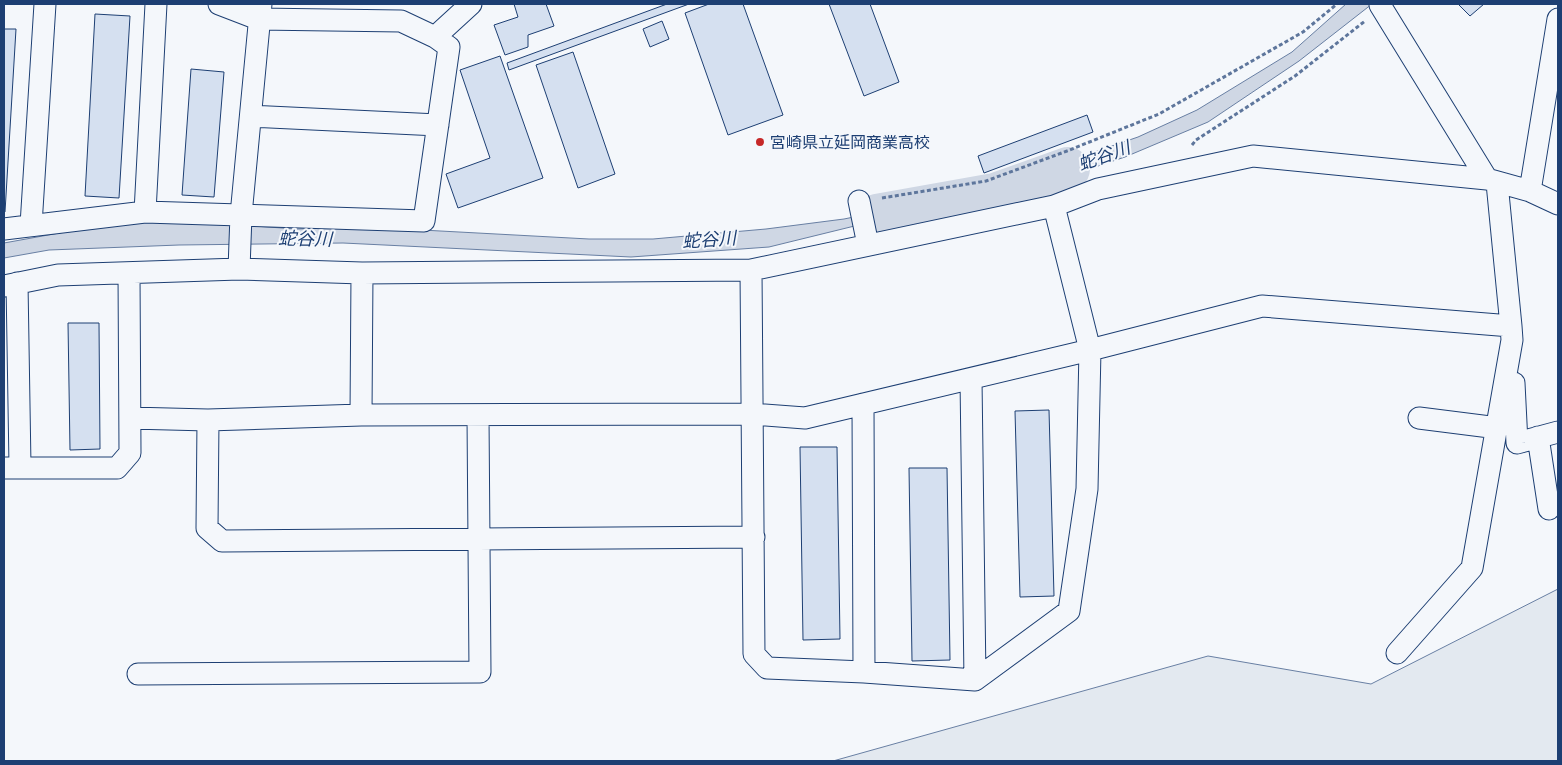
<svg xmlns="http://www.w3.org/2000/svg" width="1562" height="765" font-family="Cabin,'Noto Sans JP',sans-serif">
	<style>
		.green { fill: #e3e9f0; stroke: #687fa3 }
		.water { fill: #cfd7e4; stroke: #687fa3 }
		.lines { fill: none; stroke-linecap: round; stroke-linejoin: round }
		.river { stroke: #cfd7e4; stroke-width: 44 }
		.building { fill: #d5e0f0; stroke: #1d3f73 }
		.minor-casing { stroke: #1d3f73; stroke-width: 23 }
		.path { stroke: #5e769c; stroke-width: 3; stroke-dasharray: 4 2.5; stroke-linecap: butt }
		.minor { stroke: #f4f7fb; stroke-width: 21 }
		.poi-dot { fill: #c62828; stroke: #f4f7fb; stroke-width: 2 }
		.labels { text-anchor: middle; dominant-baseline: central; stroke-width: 4; stroke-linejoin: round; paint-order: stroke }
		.poi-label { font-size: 16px; fill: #1d3f73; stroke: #f4f7fb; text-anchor: start }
		.water-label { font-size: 18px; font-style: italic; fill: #1d3f73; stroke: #f4f7fb }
	</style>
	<rect width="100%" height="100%" fill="#f4f7fb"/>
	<path class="green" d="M1558,589V761H833L1208,656L1371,684Z"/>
	<path class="water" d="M1346,4H1372L1299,61L1208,122L1125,157L1062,178L936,206L769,247L631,257L343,243L179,245L49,250L4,258V243L142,218L296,229L366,227L589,239H653L766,229L844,219L981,191L1138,137L1197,110L1292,52Z"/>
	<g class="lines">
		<path class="river" d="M877,216L995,195L1068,169"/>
	</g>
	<path class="building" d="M514,4H546L554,26L528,35V47L505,55L494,25L518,17Z
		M667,4H689L509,70L507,63Z
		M709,4H743L783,115L728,135L685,13Z
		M829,4H870L899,82L864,96Z
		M1458,4H1484L1470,16Z
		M95,14L130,16L119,198L85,196Z
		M662,21L669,39L650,47L643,29Z
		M4,29H16L5,212H4Z
		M573,52L615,174L578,188L536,65Z
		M500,56L543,178L458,208L446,174L490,158L460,70Z
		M191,69L224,72L214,197L182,195Z
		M1087,115L1093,132L984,173L978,156Z
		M68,323H99L100,449L70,450Z
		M1049,410L1054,596L1020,597L1015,411Z
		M800,447H837L840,639L803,640Z
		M909,468H947L950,660L912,661Z"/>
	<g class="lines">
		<g class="minor-casing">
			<path id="minor" d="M1380,5L1487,179
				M435,37L471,4
				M251,116L438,125
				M1530,191L1558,19
				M859,201L868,245
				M145,212L156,4
				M31,225L45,4
				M4,229L145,212L424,221L449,47L435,37L401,21L258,19L219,4
				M239,269L241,215L261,4
				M751,270L754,654L767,668L864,672L975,680L1069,611L1087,489L1090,350L1262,306L1511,326L1497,183
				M17,283L20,466
				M4,286L58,275L239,269L362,273L751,270L1054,206L1098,189L1253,156L1487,179L1530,191L1558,204
				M971,379L975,680
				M1514,383L1517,443L1558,432
				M863,404L864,672
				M361,415L362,273
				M130,418L208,420L361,415L752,414L805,418L1090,350L1054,206
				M1419,418L1498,428
				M208,420L207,528L222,541L754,537
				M1538,437L1549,509
				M4,468H117L130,453L129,273
				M1397,653L1472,568L1512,340L1511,326
				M138,674L480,672L478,416"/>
		</g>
		<path class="path" d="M1192,145L1196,140L1295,76L1365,21
			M882,198L986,181L1067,151L1159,114L1303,32L1337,4"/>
		<use href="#minor" class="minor"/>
	</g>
	<circle class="poi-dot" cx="760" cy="142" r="5"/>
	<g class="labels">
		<g class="poi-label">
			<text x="770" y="142">宮崎県立延岡商業高校</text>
		</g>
		<g class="water-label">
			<text transform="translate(1104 156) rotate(-20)">蛇谷川</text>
			<text transform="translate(305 239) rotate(1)">蛇谷川</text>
			<text transform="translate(709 240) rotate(-4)">蛇谷川</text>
		</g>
	</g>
	<rect width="1562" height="765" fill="none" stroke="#1d3f73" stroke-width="10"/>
</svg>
